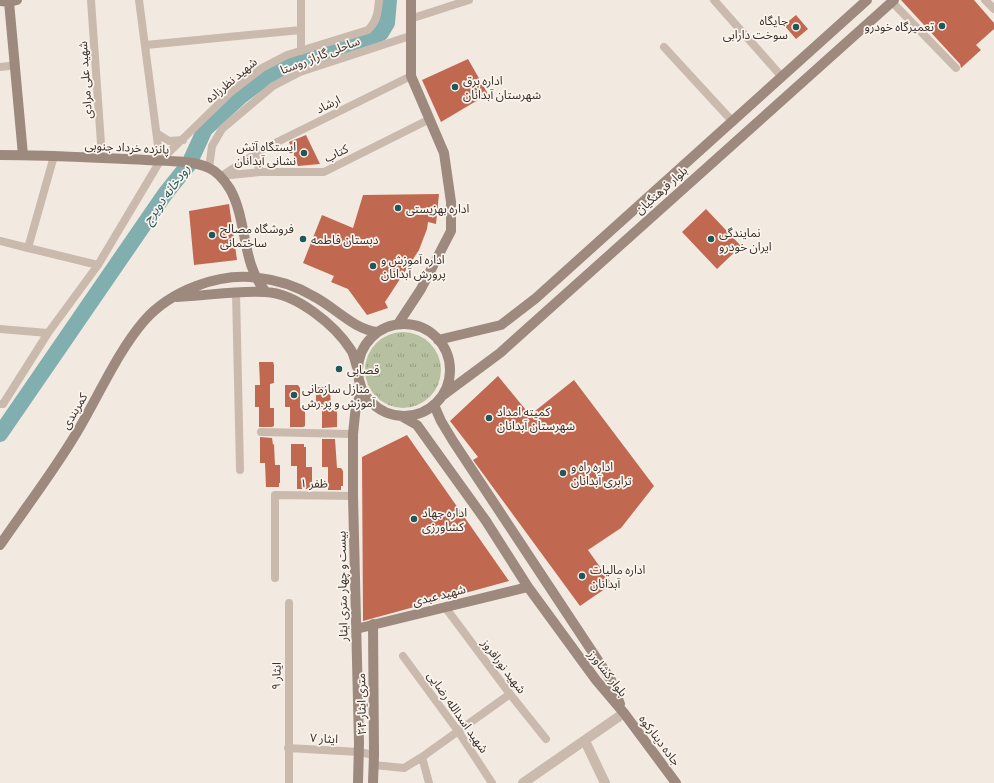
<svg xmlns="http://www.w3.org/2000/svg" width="994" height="783" font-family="Manrope,'Noto Sans Arabic',sans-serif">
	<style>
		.grass { fill: url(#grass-tufts) }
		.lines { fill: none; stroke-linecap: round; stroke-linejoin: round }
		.river { stroke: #81aeae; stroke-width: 16 }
		.building { fill: #c16851 }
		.minor { stroke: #cab9ad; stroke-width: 8 }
		.tertiary { stroke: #cab9ad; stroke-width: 10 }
		.secondary { stroke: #9e897e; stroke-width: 10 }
		.poi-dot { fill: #225759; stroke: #faf4ed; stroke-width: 1.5 }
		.labels { text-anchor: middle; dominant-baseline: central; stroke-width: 3.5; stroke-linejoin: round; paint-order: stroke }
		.poi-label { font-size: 12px; fill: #392f2b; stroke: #faf4ed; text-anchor: start }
		.street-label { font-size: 12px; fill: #392f2b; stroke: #faf4ed }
		.water-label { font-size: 13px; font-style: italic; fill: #225759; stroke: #faf4ed }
	</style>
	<defs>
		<pattern id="grass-tufts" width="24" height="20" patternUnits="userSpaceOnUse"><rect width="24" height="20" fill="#b7c1a1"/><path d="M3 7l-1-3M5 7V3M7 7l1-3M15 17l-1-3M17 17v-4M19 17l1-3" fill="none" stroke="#969d83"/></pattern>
	</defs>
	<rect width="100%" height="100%" fill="#f2eae1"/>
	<path class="grass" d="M365 370a38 38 0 1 1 76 0a38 38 0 1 1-76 0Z"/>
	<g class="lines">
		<path class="river" d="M0,434L165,194L189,164L205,129L241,96L264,79L288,64L368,40L381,33L387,23L389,0"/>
	</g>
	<path class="building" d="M901,0H974L994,23V29L976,45L981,50L961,68L960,64Z
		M796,15L808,29L796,39L784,25Z
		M468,59L488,94L441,122L422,80Z
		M306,135L320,164L298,166L289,142Z
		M439,194L436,224L428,222L427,229L419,250L385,302L388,308L367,315L348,289L331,282L334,276L303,263L322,215L353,228L363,195Z
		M229,204L237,260L194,265L189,211Z
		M706,209L741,246L717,269L682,232Z
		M259,362H273L274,365V383L270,384V408H274V426L272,427H259V407H255V385H260Z
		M498,376L530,415L574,380L654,486L621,528L588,550L612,584L580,606L481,471L473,460L478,457L450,421Z
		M285,385H298L300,388V408H305V426L303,427H290V407H285Z
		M316,387H330L331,410H336L337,413V427L322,428V409H316Z
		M407,435L509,581L363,621L362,457Z
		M260,437L272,438L273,445L274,444L275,465H280V483H279V487H266L265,463H260Z
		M322,439H335L337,468H341L343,471V486H341V490H328V467H322Z
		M291,444H304V447H306V467H312V485H310V489H297V466H291Z"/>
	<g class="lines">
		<path class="minor" d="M91,0L102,158
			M301,0V51
			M714,0L782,77
			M985,0L994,9
			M892,2L956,68
			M410,19L469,0
			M146,45L301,30
			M664,47L733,122
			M0,67L10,66
			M158,134L169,141L183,140
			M255,154L260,172
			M54,156L28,248L98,265
			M160,161L231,92L262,68L287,55L368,30C377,21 378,12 379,0
			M209,168L212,146L222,129L273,86L300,72L410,36
			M223,175L263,149L411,76
			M220,176L260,172H324L430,119
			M0,241L28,248
			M236,292L240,470
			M0,329L48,333
			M0,404H3L48,333L98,265L160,161L139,0
			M261,432L353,434
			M275,578V495L353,496
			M445,607L510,694L546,739
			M403,656L458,731L492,783
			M288,748L359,752L374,755
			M422,757L429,783
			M374,765L404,768L422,757L510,694
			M289,783V603"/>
		<path class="tertiary" d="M585,741L605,783
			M523,783L624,713"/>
		<path class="secondary" d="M0,1L9,2L17,0
			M9,2L23,155
			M0,155C49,155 97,158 146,160C164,161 193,160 209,168C218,172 225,181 230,189C248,221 241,264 266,292
			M177,297C206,296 236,290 265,292C296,293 335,325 351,350C354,354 355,362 357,367
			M398,324L421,289L451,231V202L444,153L411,76V0
			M358 370a46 46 0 1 1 92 0a46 46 0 1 1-92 0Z
			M438,340L501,325L536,298L867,0
			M442,396L500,353L894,0
			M434,405L441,421L453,441L611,680L620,704
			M401,416L417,425L486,521L528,587L596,680L624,713L676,783
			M0,545C26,507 54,471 77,432C98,397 118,351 144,321C170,291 219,272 259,278C278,280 296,286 313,296C335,307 354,330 378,332
			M356,629L528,587
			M358,783L359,743L353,496V434L356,405L363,390
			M373,783L374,755L373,624"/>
	</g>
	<g class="poi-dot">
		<circle cx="942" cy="26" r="4"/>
		<circle cx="796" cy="27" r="4"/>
		<circle cx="455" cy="87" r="4"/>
		<circle cx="304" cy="153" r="4"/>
		<circle cx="398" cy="208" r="4"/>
		<circle cx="212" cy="235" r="4"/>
		<circle cx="303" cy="239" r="4"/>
		<circle cx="711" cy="239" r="4"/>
		<circle cx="373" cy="266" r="4"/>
		<circle cx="339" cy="369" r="4"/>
		<circle cx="294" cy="395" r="4"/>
		<circle cx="489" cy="418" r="4"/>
		<circle cx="563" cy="473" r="4"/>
		<circle cx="414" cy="519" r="4"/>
		<circle cx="582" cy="576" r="4"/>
	</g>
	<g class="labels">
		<g class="poi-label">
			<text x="788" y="20" text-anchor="end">جایگاه<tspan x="788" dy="14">سوخت دارابی</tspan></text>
			<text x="934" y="26" text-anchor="end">تعمیرگاه خودرو</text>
			<text x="463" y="80">اداره برق<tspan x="463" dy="14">شهرستان آبدانان</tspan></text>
			<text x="296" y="146" text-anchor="end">ایستگاه آتش<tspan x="296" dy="14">نشانی آبدانان</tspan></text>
			<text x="406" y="208">اداره بهزیستی</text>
			<text x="220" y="228">فروشگاه مصالح<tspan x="220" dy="14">ساختمانی</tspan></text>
			<text x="719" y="232">نمایندگی<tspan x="719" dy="14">ایران خودرو</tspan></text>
			<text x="311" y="239">دبستان فاطمه</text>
			<text x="381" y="259">اداره آموزش و<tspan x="381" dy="14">پرورش آبدانان</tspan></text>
			<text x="347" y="369">قصابی</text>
			<text x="302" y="388">منازل سازمانی<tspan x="302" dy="14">آموزش و پر.رش</tspan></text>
			<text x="497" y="411">کمیته امداد<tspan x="497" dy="14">شهرستان آبدانان</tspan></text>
			<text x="571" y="466">اداره راه و<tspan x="571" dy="14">ترابری آبدانان</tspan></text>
			<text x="422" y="512">اداره جهاد<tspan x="422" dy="14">کشاورزی</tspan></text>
			<text x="590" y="569">اداره مالیات<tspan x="590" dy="14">آبدانان</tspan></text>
		</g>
		<g class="street-label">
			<text transform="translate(320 55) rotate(-21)">ساحلی گاراژ روستا</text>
			<text transform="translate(85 80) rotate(-94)">شهید علی مرادی</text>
			<text transform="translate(231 80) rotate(-40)">شهید نظرزاده</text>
			<text transform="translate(328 104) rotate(-26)">ارشاد</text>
			<text transform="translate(127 147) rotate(3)">پانزده خرداد جنوبی</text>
			<text transform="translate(336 153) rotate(-26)">کتاب</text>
			<text transform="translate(661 190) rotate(-42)">بلوار فرهنگیان</text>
			<text transform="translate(74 411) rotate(-60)">کمربندی</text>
			<text transform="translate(314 483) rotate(1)">ظفر ۱</text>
			<text transform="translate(342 586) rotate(-91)">بیست و چهار متری ایثار</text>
			<text transform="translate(439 595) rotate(-14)">شهید عبدی</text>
			<text transform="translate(504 666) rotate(53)">شهید نورافروز</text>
			<text transform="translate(608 673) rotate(52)">بلوار کشاورز</text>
			<text transform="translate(276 676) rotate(-89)">ایثار ۹</text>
			<text transform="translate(361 704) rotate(-91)">۲۴ متری ایثار</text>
			<text transform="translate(458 712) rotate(55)">شهید اسدالله رضایی</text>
			<text transform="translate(324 738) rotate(3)">ایثار ۷</text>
			<text transform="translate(660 740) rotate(53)">جاده دینارکوه</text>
		</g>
		<g class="water-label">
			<text transform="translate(166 194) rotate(-54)">رودخانه دویرج</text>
		</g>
	</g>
</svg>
